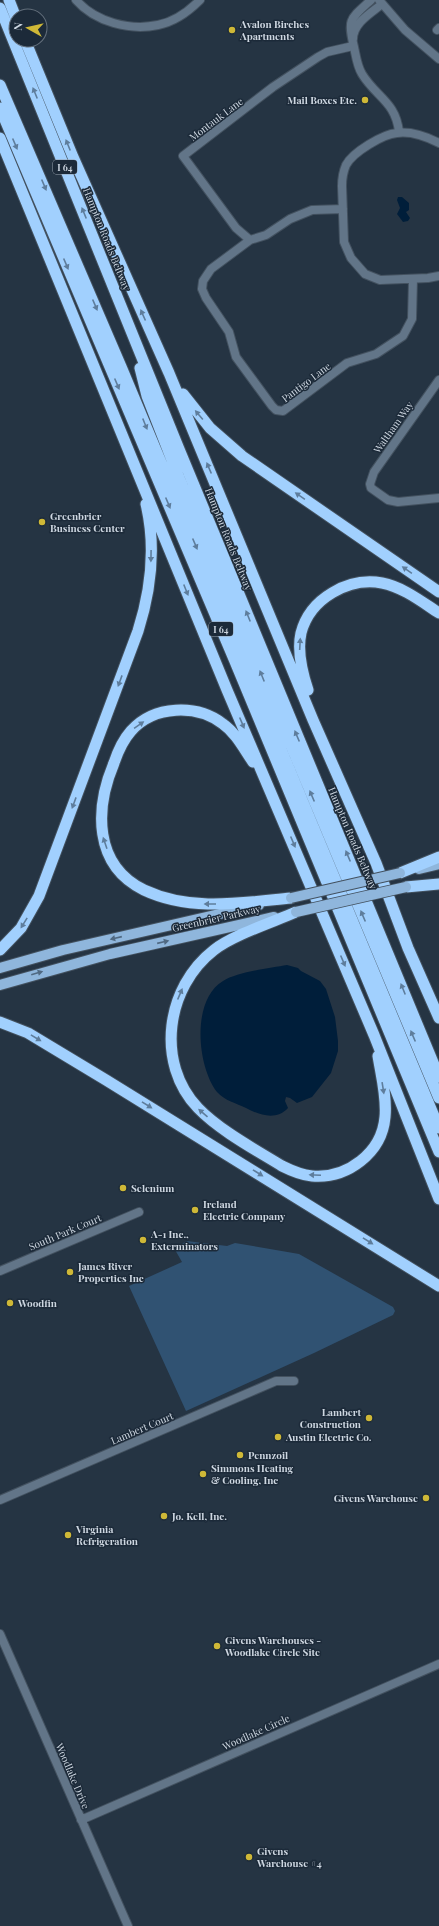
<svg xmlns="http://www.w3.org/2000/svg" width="439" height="1926" font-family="'Playfair Display',serif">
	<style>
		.green { fill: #305272 }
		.water { fill: #001e3a }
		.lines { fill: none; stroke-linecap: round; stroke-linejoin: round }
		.minor-casing { stroke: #43515f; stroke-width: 10 }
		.major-casing { stroke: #43515f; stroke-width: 12 }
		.highway-casing { stroke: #43515f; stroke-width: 13 }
		.minor { stroke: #627588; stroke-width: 8 }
		.major { stroke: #8fb6dc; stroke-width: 10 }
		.highway { stroke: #a1d0fe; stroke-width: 11 }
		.major-bridge-casing { stroke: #43515f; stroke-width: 12; stroke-linecap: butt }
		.major-bridge { stroke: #8fb6dc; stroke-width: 10 }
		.oneway { fill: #5e7d9c }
		.oneway2 { fill: #506982 }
		.poi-dot { fill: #cfb837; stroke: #1c2a39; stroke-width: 1.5 }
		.labels { text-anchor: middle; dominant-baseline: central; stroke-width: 3; stroke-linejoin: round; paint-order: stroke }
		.shield { fill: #1c2a39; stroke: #99a3af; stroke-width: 1 }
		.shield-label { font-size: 9px; font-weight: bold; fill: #ced7e1 }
		.poi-label { font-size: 10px; font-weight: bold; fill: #ced7e1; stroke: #1c2a39; text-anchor: start }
		.street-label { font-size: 10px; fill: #ced7e1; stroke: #1c2a39 }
	</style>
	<rect width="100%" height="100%" fill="#253443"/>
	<path class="green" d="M187,1241L227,1246L235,1243L299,1254L393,1307L395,1311L393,1315L314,1353L186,1411L129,1286L182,1262L174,1248Z"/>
	<path class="water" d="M398,197H402L409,203V210L406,212L410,218L408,221L403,222L397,214L400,208L397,200Z
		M287,965L298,968L301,971L320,981L326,989L335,1017L338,1041V1051L331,1073L312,1097L297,1103L290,1098L286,1097L285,1101L288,1108C276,1121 259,1115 246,1108C236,1103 225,1101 217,1092C197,1066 191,1000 223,981C237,972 270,968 287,965Z"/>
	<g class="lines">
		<g class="minor-casing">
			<path id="minor" d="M76,0C95,22 130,31 158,25C174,22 189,11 200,0
				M371,0C350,19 347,19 354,47C356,56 357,66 362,74C376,97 396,102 399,132
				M379,0L405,30L439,59
				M437,30L439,28
				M353,39C353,23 371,13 382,4
				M439,143C427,137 411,131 397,133C383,134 353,152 346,165C343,172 342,179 342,186L344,242L351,258L365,274L380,280L428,278L439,276
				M343,209L312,210L290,219L266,235L250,240L211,269L203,281L202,289L206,298L229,332L236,357L272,406L276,410L283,411L347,363L376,354L403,336L412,319L413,279
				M250,240L236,228L183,156L273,87L318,57L327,52L353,46
				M439,380L374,472L370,484L371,488L388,500L398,502L439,498
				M0,1271L139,1212
				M0,1500L276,1381H294
				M0,1634L128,1926
				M81,1820L439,1664"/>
		</g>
		<g class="major-casing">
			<path id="major" d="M419,869L439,864
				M0,968L63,950L259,905
				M0,985L110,954L274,917"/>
		</g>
		<g class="highway-casing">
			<path id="highway" d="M9,0L16,18
				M0,8L179,449L439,1077
				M25,40L73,157L169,373L313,720L376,863L408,948L439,1018
				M0,85L122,369L439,1128
				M0,108L234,659L439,1152
				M0,138L227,690L374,1035L439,1199
				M140,368L147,396L179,478L439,1098
				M183,394L210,428L242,456L439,592
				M308,690C302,672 297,651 301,633C310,598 349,577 382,583C403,587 422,602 439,613
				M253,762C244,749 236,733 223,724C197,704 154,705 131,731C123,740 118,751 114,763C95,808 93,865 144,890C191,912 241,903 291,898
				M400,873L439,857
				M406,887L439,884
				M296,912C273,922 233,935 214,950C166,987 155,1063 198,1108C219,1130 256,1150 282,1166C292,1171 301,1175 312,1176C347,1179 382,1153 385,1117C387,1097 381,1075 378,1056
				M0,950L21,928L39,896L138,631C151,590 156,546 146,504
				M0,1022L28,1033L106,1080L439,1286"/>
		</g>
		<use href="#minor" class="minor"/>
		<use href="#major" class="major"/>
		<use href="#highway" class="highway"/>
		<g class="major-bridge-casing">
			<path id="major-bridge" d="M291,898L400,873
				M296,912L406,887"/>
		</g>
		<use href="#major-bridge" class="major-bridge"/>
	</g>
	<defs><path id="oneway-solid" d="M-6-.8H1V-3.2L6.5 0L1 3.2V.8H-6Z"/></defs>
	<g class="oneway">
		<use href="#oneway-solid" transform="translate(35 93) rotate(-112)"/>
		<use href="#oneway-solid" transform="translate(15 144) rotate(67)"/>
		<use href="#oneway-solid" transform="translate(68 145) rotate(-112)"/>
		<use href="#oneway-solid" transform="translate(44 185) rotate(67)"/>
		<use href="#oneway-solid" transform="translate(84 213) rotate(-112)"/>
		<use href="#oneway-solid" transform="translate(66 264) rotate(67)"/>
		<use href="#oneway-solid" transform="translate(95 305) rotate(67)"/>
		<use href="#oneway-solid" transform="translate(143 315) rotate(-114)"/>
		<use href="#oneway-solid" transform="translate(117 384) rotate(67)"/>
		<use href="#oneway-solid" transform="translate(199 415) rotate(-130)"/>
		<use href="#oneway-solid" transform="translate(145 424) rotate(68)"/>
		<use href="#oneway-solid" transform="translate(209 468) rotate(-113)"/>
		<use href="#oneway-solid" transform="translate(300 496) rotate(-145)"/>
		<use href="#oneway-solid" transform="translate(168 503) rotate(67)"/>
		<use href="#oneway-solid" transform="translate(195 544) rotate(67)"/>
		<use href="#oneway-solid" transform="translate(151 556) rotate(91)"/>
		<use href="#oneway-solid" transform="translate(407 570) rotate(-145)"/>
		<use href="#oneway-solid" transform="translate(186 590) rotate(68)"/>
		<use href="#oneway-solid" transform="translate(248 616) rotate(-112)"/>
		<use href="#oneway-solid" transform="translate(300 644) rotate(-87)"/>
		<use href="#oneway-solid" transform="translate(262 676) rotate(-112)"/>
		<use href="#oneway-solid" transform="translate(120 681) rotate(110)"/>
		<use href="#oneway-solid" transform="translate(242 723) rotate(67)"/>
		<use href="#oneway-solid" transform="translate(139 725) rotate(-35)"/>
		<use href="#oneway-solid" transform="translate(297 736) rotate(-113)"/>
		<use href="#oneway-solid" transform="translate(312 796) rotate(-113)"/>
		<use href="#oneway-solid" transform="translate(74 803) rotate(110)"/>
		<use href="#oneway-solid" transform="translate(293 842) rotate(67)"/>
		<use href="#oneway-solid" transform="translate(105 843) rotate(-109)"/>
		<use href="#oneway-solid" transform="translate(348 856) rotate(-113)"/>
		<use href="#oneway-solid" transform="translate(210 904) rotate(180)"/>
		<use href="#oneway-solid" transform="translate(363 916) rotate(-113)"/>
		<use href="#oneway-solid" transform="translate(24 923) rotate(122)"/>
		<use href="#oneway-solid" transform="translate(343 961) rotate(67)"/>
		<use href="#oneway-solid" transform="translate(403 989) rotate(-112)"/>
		<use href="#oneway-solid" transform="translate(180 994) rotate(-67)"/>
		<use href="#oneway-solid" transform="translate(413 1036) rotate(-113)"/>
		<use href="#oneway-solid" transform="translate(36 1038) rotate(31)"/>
		<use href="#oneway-solid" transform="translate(383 1088) rotate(81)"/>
		<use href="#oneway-solid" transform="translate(147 1105) rotate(32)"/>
		<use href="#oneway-solid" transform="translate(203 1113) rotate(-139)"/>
		<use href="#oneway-solid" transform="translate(258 1173) rotate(32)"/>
		<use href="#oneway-solid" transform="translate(315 1175) rotate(-177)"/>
		<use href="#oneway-solid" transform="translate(368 1241) rotate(32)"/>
	</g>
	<g class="oneway2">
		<use href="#oneway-solid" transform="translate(116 938) rotate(167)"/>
		<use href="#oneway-solid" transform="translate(163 942) rotate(-13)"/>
		<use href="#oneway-solid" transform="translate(37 973) rotate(-16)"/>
	</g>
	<g class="poi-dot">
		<circle cx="232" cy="30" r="4"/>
		<circle cx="365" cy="100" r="4"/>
		<circle cx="42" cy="522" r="4"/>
		<circle cx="123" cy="1188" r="4"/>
		<circle cx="195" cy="1210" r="4"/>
		<circle cx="143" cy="1240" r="4"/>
		<circle cx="70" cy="1272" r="4"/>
		<circle cx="10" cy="1303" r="4"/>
		<circle cx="369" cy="1418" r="4"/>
		<circle cx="278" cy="1437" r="4"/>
		<circle cx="240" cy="1455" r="4"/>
		<circle cx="203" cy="1474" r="4"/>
		<circle cx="426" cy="1498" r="4"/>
		<circle cx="164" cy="1516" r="4"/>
		<circle cx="68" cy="1535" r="4"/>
		<circle cx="217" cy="1646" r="4"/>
		<circle cx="249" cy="1857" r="4"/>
	</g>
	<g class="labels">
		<g class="shield">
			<rect x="53" y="160" width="24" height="14" rx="3"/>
			<rect x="209" y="622" width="24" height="14" rx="3"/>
		</g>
		<g class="shield-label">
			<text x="65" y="167">I 64</text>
			<text x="221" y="629">I 64</text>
		</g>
		<g class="poi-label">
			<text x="240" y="24">Avalon Birches<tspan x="240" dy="12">Apartments</tspan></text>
			<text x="357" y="100" text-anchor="end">Mail Boxes Etc.</text>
			<text x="50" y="516">Greenbrier<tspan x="50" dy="12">Business Center</tspan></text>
			<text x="131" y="1188">Selenium</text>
			<text x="203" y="1204">Ireland<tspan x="203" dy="12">Electric Company</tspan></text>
			<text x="151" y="1234">A-1 Inc.,<tspan x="151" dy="12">Exterminators</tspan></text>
			<text x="78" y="1266">James River<tspan x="78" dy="12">Properties Inc</tspan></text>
			<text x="18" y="1303">Woodfin</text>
			<text x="361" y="1412" text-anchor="end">Lambert<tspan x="361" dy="12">Construction</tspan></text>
			<text x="286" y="1437">Austin Electric Co.</text>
			<text x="248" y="1455">Pennzoil</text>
			<text x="211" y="1468">Simmons Heating<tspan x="211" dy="12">&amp; Cooling, Inc</tspan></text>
			<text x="418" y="1498" text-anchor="end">Givens Warehouse</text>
			<text x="172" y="1516">Jo. Kell, Inc.</text>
			<text x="76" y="1529">Virginia<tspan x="76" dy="12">Refrigeration</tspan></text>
			<text x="225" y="1640">Givens Warehouses -<tspan x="225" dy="12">Woodlake Circle Site</tspan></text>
			<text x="257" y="1851">Givens<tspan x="257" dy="12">Warehouse #4</tspan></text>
		</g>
		<g class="street-label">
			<text transform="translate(216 119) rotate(-37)">Montauk Lane</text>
			<text transform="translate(107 239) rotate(68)">Hampton Roads Beltway</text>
			<text transform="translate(306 382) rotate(-37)">Pantigo Lane</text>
			<text transform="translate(393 427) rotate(-55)">Waltham Way</text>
			<text transform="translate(229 539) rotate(68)">Hampton Roads Beltway</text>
			<text transform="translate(353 838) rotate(67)">Hampton Roads Beltway</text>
			<text transform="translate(216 918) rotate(-13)">Greenbrier Parkway</text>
			<text transform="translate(65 1232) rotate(-23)">South Park Court</text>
			<text transform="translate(142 1428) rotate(-23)">Lambert Court</text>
			<text transform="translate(256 1732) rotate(-24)">Woodlake Circle</text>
			<text transform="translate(73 1776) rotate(67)">Woodlake Drive</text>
		</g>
	</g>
	<g transform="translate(28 28) rotate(278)"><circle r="19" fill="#1c2a39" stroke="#636f7c"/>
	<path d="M0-3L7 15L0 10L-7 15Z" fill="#cfb837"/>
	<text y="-6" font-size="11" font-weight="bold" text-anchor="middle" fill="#ced7e1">N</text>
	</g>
</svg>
